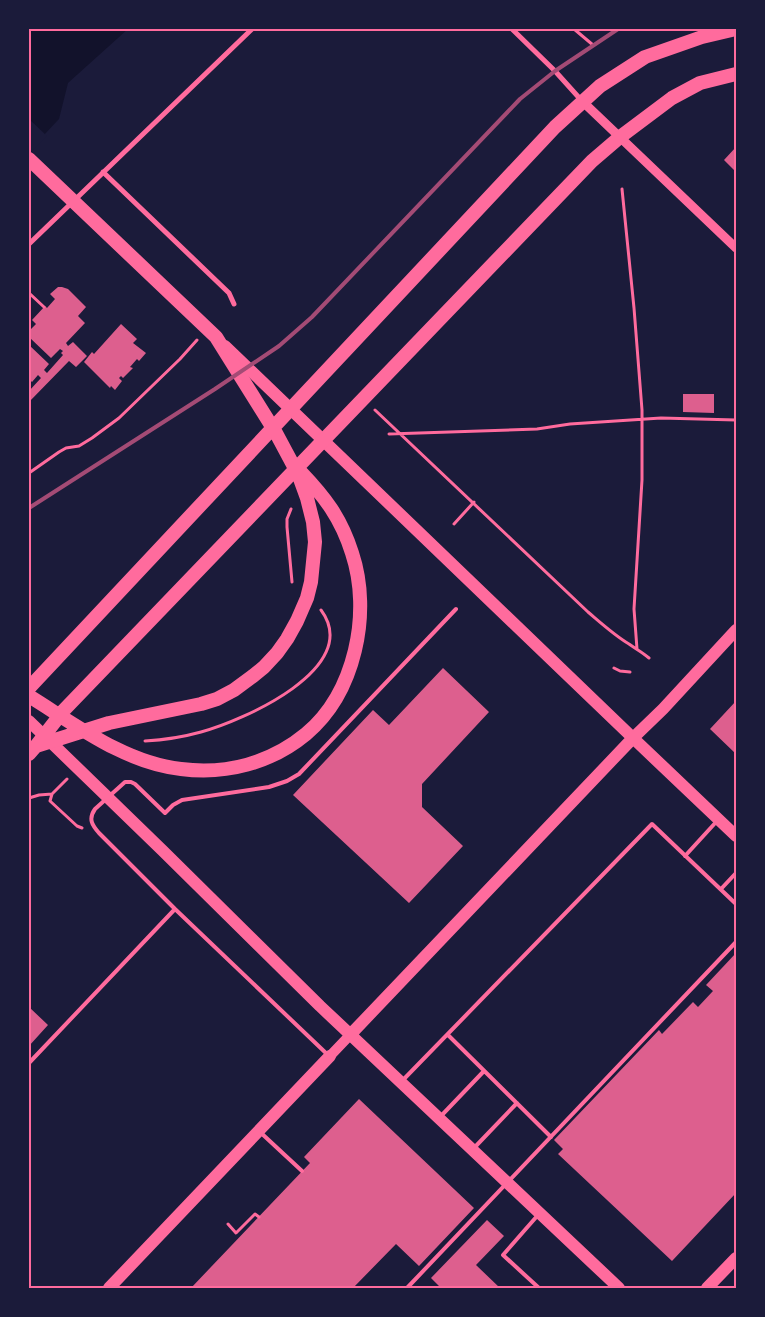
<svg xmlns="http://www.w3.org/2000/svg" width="765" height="1317" font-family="Signika,sans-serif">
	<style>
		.water { fill: #12122b }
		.pier { fill: #1b1b3a }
		.building { fill: #dd5f8e }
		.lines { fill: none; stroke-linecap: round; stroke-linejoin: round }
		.path { stroke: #ff6b9d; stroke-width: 3 }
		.service { stroke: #ff6b9d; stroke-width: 4 }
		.minor { stroke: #ff6b9d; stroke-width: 5 }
		.tertiary { stroke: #ff6b9d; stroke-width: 9 }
		.secondary { stroke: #ff6b9d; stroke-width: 10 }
		.primary { stroke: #ff6b9d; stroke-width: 12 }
		.trunk { stroke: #ff6b9d; stroke-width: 14 }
		.rail { stroke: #a44b75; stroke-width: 4 }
		.neatline { fill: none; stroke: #ff6b9d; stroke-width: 2 }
	</style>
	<rect width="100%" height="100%" fill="#1b1b3a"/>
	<path class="water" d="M29,29H128L68,83L59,119L29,151Z"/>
	<path class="pier" d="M29,119L47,136L29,154Z"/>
	<path class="building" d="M736,147V172L724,160Z
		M58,287H62L68,289L86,307L78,316L85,323L66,343L68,346L73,342L87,356L76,367L69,361L29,402V391L41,378L38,375L32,382L29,379V345L49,364L44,370L47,373L63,355L61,353L63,351L60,349L51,358L29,337V331L36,324L32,320L45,306L47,308L55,299L50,294Z
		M121,324L137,339L133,343L146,353L139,361L137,359L130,367L133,368L123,378L121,376L119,378L122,381L115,390L111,386L110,388L84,362L92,352L94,354Z
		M683,394H714V413L683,412Z
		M443,668L489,712L422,784V807L463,846L409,903L293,795L373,710L389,725Z
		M736,701V754L710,729Z
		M736,953V1193L672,1261L558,1154L563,1149L554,1140L659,1030L662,1034L693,1002L698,1007L713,991L706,985Z
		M29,1007L48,1025L29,1046Z
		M359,1099L474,1208L419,1266L396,1244L353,1288H191L310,1163L304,1157Z
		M487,1220L504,1236L476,1265L500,1288H441L431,1278Z"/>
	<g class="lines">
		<path class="path" d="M574,29L593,45
			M622,189L634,308L642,410V480L634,609L637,649
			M29,293L44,307
			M375,410L588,612C601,623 614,635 629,644C636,649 642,652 649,658
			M389,434L537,429L570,424L661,418L736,420
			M29,473L59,452L66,448L79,446L92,438L119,418L180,359L197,340
			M291,509L287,519V527L292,582
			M454,524L474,502
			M614,668L620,671L630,672
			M145,741C164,740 183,737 201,732C242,721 364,668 321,610
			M52,794L67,779
			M52,794L50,801L77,826L82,828
			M29,798L39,795L52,794
			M228,1224L236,1233L255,1214L259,1217"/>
		<path class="service" d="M685,856L717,821
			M721,889L736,873
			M448,1035L551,1137
			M328,1055L175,909L99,833C92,825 88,819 95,809L125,782H131L135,784L165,813L173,805L182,800L269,787L287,781L299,774L456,609
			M29,1063L175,909
			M402,1081L652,824L736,904
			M441,1116L484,1071
			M260,1132L302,1171
			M474,1148L517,1103
			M538,1215L503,1255L539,1288
			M407,1288L736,942"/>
		<path class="minor" d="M512,29L555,71L582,101
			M103,172L229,293L234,304
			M29,244L252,29"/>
		<path class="tertiary" d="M582,101L736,248"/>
		<path class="secondary" d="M330,1056L350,1035"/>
		<path class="primary" d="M225,346L633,738L736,836
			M29,721L162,850L320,1006L619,1288
			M350,1035L633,738L663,709L736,630
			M109,1288L330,1056
			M707,1288L736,1258"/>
		<path class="trunk" d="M29,159L216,337L276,433L299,476L307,498L313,522L315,542L311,582L307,598L297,621L287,639L277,653L264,667L253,676L234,690L217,699L201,704L109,723L36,746
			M29,688L555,127L600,86L645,57L702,37L736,29
			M29,696C76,725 125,763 181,769C226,775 271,763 306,734C355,693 372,613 352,553C341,518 325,497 300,471
			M29,754L36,746L64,710L592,161L620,137L672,98L700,83L736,74"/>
		<path class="rail" d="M29,508L215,389L279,346L312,317L520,99L555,71L618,29"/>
	</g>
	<rect width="765" height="1317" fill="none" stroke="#1b1b3a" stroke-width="60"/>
	<rect x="30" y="30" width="705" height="1257" class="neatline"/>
</svg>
